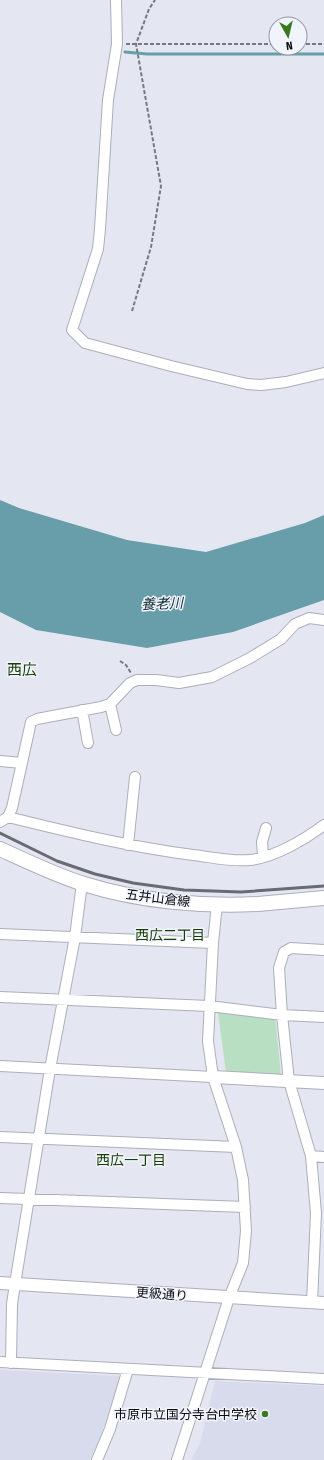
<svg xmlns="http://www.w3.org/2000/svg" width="324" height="1460" font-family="'Fira Sans Condensed','Noto Sans JP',sans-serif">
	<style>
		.built { fill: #d7dbec }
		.green { fill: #b8dfc2 }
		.water { fill: #689ea9 }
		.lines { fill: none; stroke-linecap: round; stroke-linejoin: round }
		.stream { stroke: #689ea9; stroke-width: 3 }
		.minor-casing { stroke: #acaeb9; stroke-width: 12 }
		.tertiary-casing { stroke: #acaeb9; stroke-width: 14 }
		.secondary-casing { stroke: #acaeb9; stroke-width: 16 }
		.path { stroke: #777980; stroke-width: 2; stroke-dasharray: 4 2; stroke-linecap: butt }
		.minor { stroke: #fff; stroke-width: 10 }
		.tertiary { stroke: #fff; stroke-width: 12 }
		.secondary { stroke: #fff; stroke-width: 14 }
		.rail { stroke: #6a6b72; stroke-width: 3 }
		.poi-dot { fill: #397b1b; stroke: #f2f4fd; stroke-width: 1.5 }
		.labels { text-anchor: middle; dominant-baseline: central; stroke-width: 3; stroke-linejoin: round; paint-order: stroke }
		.street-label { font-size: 13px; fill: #0b0b0f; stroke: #f2f4fd }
		.poi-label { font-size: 13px; fill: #0b0b0f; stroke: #f2f4fd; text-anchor: end }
		.water-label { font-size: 14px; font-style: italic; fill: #112e33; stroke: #f2f4fd }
		.neighbourhood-label { font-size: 14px; fill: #153f01; stroke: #f2f4fd }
		.quarter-label { font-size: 15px; fill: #153f01; stroke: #f2f4fd }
	</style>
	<rect width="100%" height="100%" fill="#e4e7f2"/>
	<path class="built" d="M0,1370L121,1376L100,1438L90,1460H0Z
		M215,1381L324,1386V1460H191L200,1443Z"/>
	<path class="green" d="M218,1013L275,1015L281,1075L226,1072Z"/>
	<path class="water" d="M0,500L19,508L127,540L206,552L305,523L324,515V600L233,632L147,648L36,630L0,612Z"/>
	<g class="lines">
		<path class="stream" d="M125,52L147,54H324"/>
		<g class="minor-casing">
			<path id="minor" d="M116,0L117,44L108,100L100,229L98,249L72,330L85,343L171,366L247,384L261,385L286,382L324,373
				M110,704L116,730
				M82,710L88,743
				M0,761L22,763
				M8,817C69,832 130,847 193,855C211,857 231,862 250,860C275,857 304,840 324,825
				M0,822L8,817L12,808L31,722L37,719L101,707L110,704L130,683L137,680H156L179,683L212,677L250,658L281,639L295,624L309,618L324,620
				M128,845L135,777
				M263,856L262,842L266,828
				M0,934L213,943
				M0,997L209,1006L282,1015L324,1017
				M0,1066L213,1077
				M0,1137L236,1147
				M311,1156L324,1157
				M0,1198L245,1207
				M312,1303L316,1213L311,1156L289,1081L282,1015L279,968L284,952L291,948L324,950
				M0,1362L324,1379
				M11,1363L12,1304L15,1284L50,1069L75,937L82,883
				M97,1460L110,1429L128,1369
				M177,1460L229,1298L243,1263L246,1231L243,1180L236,1147L213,1077L208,1041L213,943L217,904"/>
		</g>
		<g class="tertiary-casing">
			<path id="tertiary" d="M213,1077L324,1083
				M0,1283L324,1303"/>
		</g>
		<g class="secondary-casing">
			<path id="secondary" d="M0,849C27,861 55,875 84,884C138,901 201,907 258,904C280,902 302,900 324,898"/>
		</g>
		<path class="path" d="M126,44H276
			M300,44H324
			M132,311L151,247L161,186L136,44L149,9L155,0
			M120,661L126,665L131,673"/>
		<use href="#minor" class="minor"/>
		<use href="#tertiary" class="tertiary"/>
		<use href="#secondary" class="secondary"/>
		<path class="rail" d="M0,833L57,861L95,874L133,883L184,890L241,892L324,886"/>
	</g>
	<circle class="poi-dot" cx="265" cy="1414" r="4"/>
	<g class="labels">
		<g class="street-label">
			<text transform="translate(158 898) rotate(7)">五井山倉線</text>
			<text transform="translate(162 1294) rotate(4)">更級通り</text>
		</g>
		<g class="poi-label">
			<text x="257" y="1414">市原市立国分寺台中学校</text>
		</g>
		<g class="water-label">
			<text transform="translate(162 604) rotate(-2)">養老川</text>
		</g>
		<g class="neighbourhood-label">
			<text x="170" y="935">西広二丁目</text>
			<text x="131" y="1160">西広一丁目</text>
		</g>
		<g class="quarter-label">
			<text x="22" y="670">西広</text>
		</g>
	</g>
	<g transform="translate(288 36) rotate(172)"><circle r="19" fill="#f2f4fd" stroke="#96979e"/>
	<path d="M0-3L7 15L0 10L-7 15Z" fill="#397b1b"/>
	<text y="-6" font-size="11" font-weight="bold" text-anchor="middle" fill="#0b0b0f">N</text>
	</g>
</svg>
